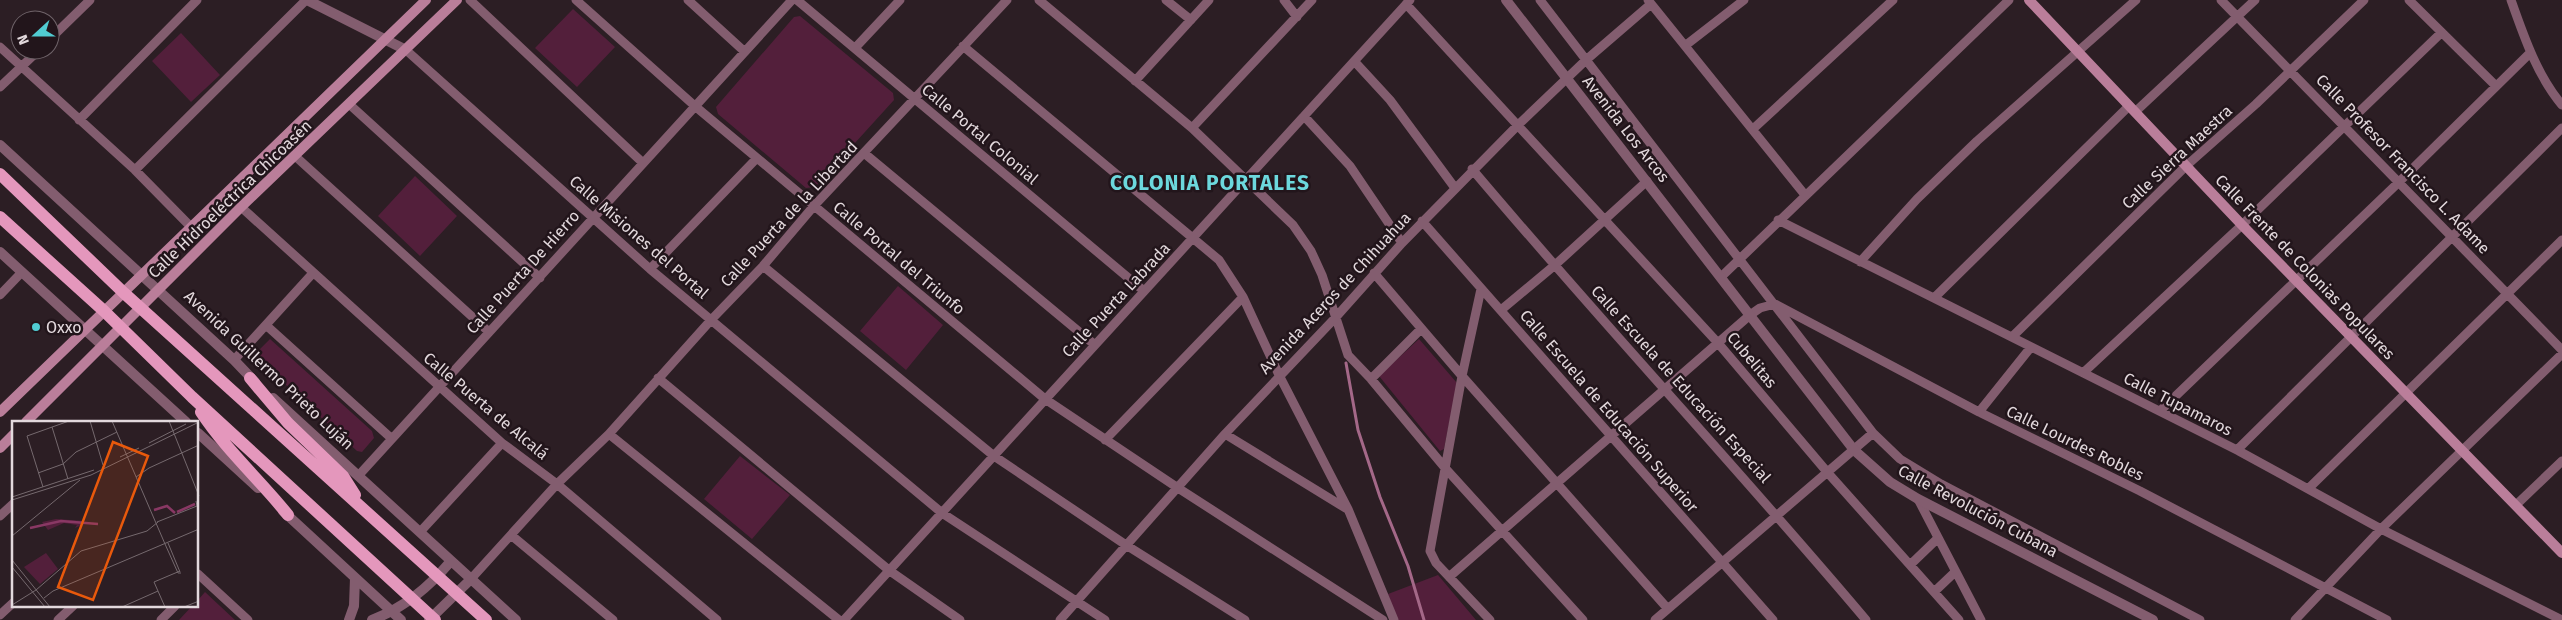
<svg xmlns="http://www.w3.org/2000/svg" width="2562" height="620" font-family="'Fira Sans',sans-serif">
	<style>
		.green { fill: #531f3b }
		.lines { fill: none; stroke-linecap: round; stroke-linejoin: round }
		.stream { stroke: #a46888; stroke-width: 3 }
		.minor { stroke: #835d6f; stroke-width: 9 }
		.tertiary { stroke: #835d6f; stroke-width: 10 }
		.secondary { stroke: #ba7e9a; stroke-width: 10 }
		.primary { stroke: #e497bc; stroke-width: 12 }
		.poi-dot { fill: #51ccd2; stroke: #22151b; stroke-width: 2 }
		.labels { text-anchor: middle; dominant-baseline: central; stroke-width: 5; stroke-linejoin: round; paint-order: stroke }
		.street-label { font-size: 16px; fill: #e3d9dd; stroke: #22151b }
		.poi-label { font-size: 16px; fill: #e3d9dd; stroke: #22151b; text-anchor: start }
		.district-label { font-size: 21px; font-weight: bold; letter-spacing: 1px; fill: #6cd8dd; stroke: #22151b }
		.inset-river { fill: none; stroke: #893864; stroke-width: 2.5 }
		.inset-road { fill: none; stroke: #75696e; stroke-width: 1 }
		.view { fill: #e8590c; fill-opacity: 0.15; stroke: #e8590c; stroke-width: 2.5 }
		.inset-edge { fill: none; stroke: #e3d9dd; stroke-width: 2.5 }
	</style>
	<rect width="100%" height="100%" fill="#2c1e24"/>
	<path class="green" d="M573,9L615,47L577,87L535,48Z
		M800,16L893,93L894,100L815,187L806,188L718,114L716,107L794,17Z
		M181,33L220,75L191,102L152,61Z
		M415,176L457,216L420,256L378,216Z
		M898,286L943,325L906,370L860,331Z
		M270,339L372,431L374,438L362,452L357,451L257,358V352Z
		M1419,339L1457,383L1444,449L1440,451L1379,376Z
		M740,456L790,495L752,539L704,499Z
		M1438,575L1476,620H1397L1388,594Z
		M205,592L235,620H179L192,606H198V600Z"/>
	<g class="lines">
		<path class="stream" d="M1346,363L1358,430L1380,497L1408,566L1424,620"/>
		<path class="minor" d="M470,0L643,163
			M576,0L696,107L1045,399L1178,488L1383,620
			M688,0L745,52
			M797,0L1144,291
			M1039,0L1192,128L1293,225L1311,251L1322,275L1348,355L1371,379L1446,469L1583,620
			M1166,0L1191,20
			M1284,0L1297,17
			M1540,0L1873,433L1655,620
			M1648,0L1805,195
			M2221,0L2562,350
			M2409,0L2496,86
			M2511,0C2524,37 2537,75 2562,105
			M1406,4L1718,343L1828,473L1959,620
			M50,39L90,0
			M1686,45L1744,0
			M963,46L1219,260L1243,297L1279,375L1348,509L1394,620
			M0,47L135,170L191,227
			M855,48L900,0
			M406,50L650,269L942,513L1105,620
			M1355,62L1390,100L1455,188
			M1135,81L1209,0
			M0,87L39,50
			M349,104L540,278
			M2135,112L2255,0
			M1304,116L1350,166L1402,243
			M79,120L197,0
			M1192,128L1312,0
			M1753,129L1893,0
			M864,153L1095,345
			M295,156L489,332
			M1472,169C1601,322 1737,467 1866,620
			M135,170L306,0
			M241,207L502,443L557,484L717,620
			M1778,220L2237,450L2381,529L2562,620
			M1422,221L1773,620
			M1860,262L1917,199L1977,141L2136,0
			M763,266L994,456L1126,545L1245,620
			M650,269L757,158
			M1374,273L1462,376L1668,609
			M1721,277L2009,0
			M1481,289L1462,376L1430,551L1436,563L1490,620
			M0,295L22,272
			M1934,298L2129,106
			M1501,310L1555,265L1647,181
			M267,326L391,438
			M2012,337L2186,166L2256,104L2364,0
			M234,360L313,273
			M2083,373L2242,225L2441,33
			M658,378L890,571L960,620
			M1371,379L1421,329
			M2160,411L2399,182L2530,53
			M1979,412L2031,347
			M1873,433L1900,459L1941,484L2200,620
			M609,434L839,620
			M1225,434L1347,509
			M1105,440L1243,297
			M2237,450L2562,128
			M359,475L792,0
			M2309,488L2562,240
			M1918,499L1981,620
			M2516,505L2562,461
			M0,516L14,503
			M420,532L502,443
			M511,535L613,620
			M1910,565L1937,539
			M198,574L248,620
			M1449,577L1750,315L1760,308L1775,304L1979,412L2140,491L2387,620
			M470,580L557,484L609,434L711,320L763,266L813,207L1007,0
			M1934,592L1955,572
			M0,615L14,602
			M58,620L73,606
			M161,620L175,606
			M844,620L1410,0
			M1060,620L1225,434L1336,317L1402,243L1518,125L1586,60L1651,4
			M2295,620L2381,529L2562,354"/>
		<path class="tertiary" d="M307,0L406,50
			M1506,0L1854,450L1890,482L1918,499L2153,620
			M0,145L234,360L255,382
			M0,252L186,422
			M273,398L516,620
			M198,433L258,488
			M283,511L401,620
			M349,620L354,606L355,578
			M372,620C405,607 428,588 451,561
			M429,620L470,580"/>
		<path class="secondary" d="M2029,0L2242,225L2562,553
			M0,412L426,0
			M26,422L241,207L457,0
			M0,448L14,434"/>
		<path class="primary" d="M0,174L124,293L486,620
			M0,217L104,311L192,397L435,620
			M250,378L288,423L343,476L355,495
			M201,412C226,450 260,480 288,515"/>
	</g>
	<circle class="poi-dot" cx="36" cy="327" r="5"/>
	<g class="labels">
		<g class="street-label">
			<text transform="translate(1626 129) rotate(52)">Avenida Los Arcos</text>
			<text transform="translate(980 134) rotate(40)">Calle Portal Colonial</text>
			<text transform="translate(2177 157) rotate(-43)">Calle Sierra Maestra</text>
			<text transform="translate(2403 164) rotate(46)">Calle Profesor Francisco L. Adame</text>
			<text transform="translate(230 199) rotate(-44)">Calle Hidroeléctrica Chicoasén</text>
			<text transform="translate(789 214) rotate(-47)">Calle Puerta de la Libertad</text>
			<text transform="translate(639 237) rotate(41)">Calle Misiones del Portal</text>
			<text transform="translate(899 258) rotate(40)">Calle Portal del Triunfo</text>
			<text transform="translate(2305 267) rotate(46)">Calle Frente de Colonias Populares</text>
			<text transform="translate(523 272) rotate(-48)">Calle Puerta De Hierro</text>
			<text transform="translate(1335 293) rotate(-47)">Avenida Aceros de Chihuahua</text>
			<text transform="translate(1116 300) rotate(-47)">Calle Puerta Labrada</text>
			<text transform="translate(1752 360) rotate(50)">Cubelitas</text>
			<text transform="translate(269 370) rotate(43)">Avenida Guillermo Prieto Luján</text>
			<text transform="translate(1681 384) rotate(48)">Calle Escuela de Educación Especial</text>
			<text transform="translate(2178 404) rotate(27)">Calle Tupamaros</text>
			<text transform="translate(486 406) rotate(40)">Calle Puerta de Alcalá</text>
			<text transform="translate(1609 411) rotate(49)">Calle Escuela de Educación Superior</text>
			<text transform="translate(2075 443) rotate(26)">Calle Lourdes Robles</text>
			<text transform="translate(1978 511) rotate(28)">Calle Revolución Cubana</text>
		</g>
		<g class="poi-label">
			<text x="46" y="327">Oxxo</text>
		</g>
		<g class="district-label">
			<text x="1210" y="183">COLONIA PORTALES</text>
		</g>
	</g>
	<g transform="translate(12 421)">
		<rect width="186" height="186" fill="#2c1e24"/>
		<path d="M44,98L72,100V103L63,107L65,104L52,102L36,109L30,101ZM34,132L46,148L28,163L12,146Z" fill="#531f3b"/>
		<path class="inset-river" d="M142,89L155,85L163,92M165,91L183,83M18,107L49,100L86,103"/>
		<path class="inset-road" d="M78,0L91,44M100,0L153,123M157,0L187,75M40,6L56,58M137,22L174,3M108,36L127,27M26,52L51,43L64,31L105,11M124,56L137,47L187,24M31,66L15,15L57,0M0,76L82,49M0,79L79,54L187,1M145,101L185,85L184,80M0,115L68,59M156,122L168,151M153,123L166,152H169M0,139L38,186M0,146L33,186M32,177L41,170L187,108M0,184L24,169L69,130L135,110L146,101M110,186L146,170M153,186L142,161L168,150M172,186L187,180"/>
		<path class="view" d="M101,21L136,35L81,179L46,166Z"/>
		<rect width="186" height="186" class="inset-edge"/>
	</g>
	<g transform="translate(35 35) rotate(249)"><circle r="24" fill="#22151b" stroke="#6f6369"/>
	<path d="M0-4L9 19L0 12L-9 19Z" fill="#51ccd2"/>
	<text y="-8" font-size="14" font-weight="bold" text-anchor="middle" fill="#e3d9dd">N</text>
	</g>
</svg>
